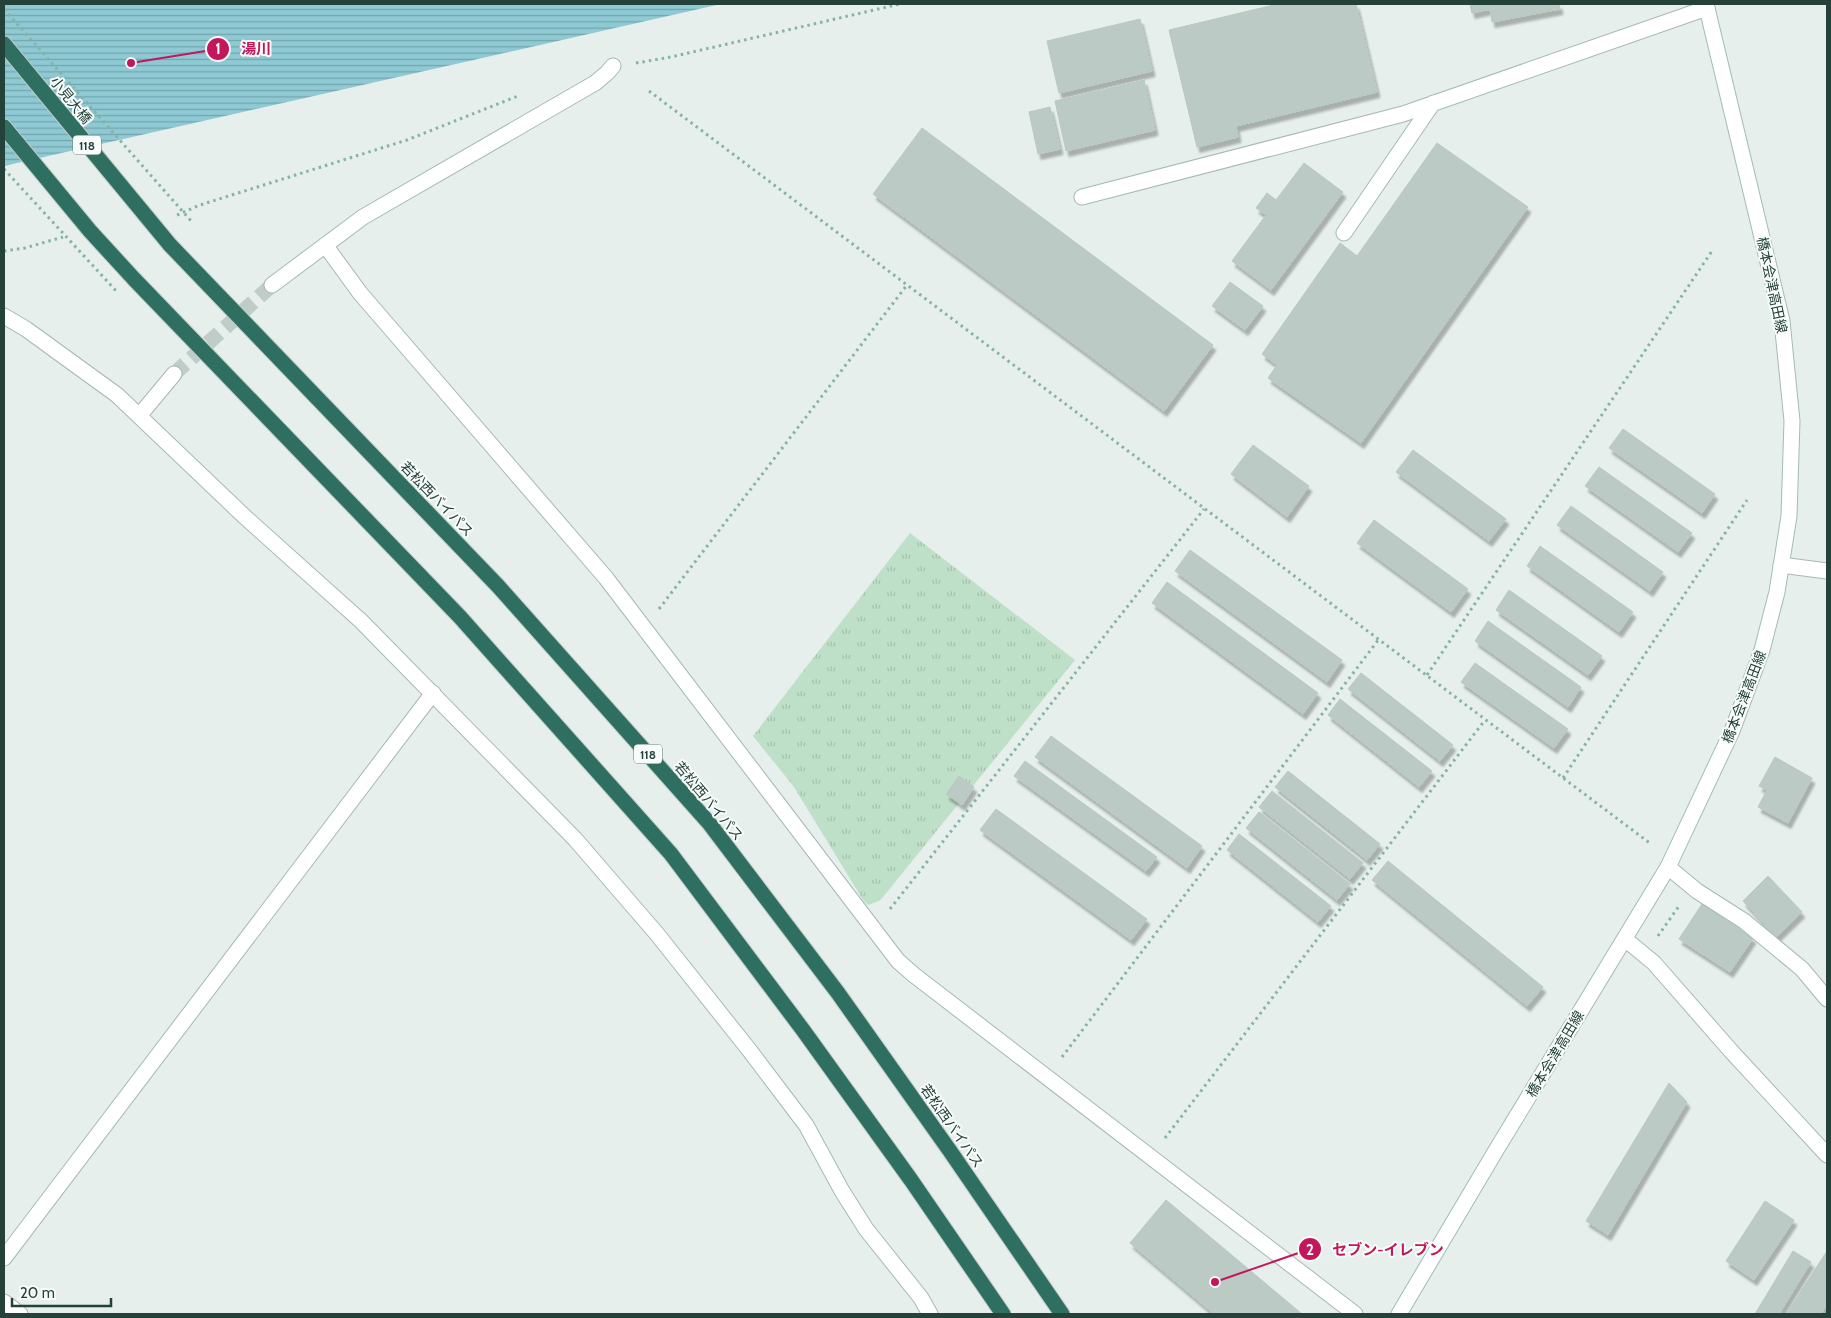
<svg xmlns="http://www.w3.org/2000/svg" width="1831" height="1318" font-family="Cabin,'Noto Sans JP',sans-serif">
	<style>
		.grass { fill: url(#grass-tufts) }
		.water { fill: url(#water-rules) }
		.building { fill: #bbcac4; stroke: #b8c9c2; filter: url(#shadow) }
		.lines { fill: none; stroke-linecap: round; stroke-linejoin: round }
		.street-tunnel { stroke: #bfccc8; stroke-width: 15; stroke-dasharray: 15 8; stroke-linecap: butt }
		.lane-casing { stroke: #a8b8b2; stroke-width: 17 }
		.street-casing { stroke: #a8b8b2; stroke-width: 17 }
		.secondary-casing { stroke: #a4bbb3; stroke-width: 17 }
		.highway-casing { stroke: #c2cac8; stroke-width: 17 }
		.path { stroke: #86b3a5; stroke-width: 3; stroke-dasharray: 2.5 4; stroke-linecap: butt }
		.lane { stroke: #fff; stroke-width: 15 }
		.street { stroke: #fff; stroke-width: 15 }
		.secondary { stroke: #fff; stroke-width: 15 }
		.highway { stroke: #2f6f62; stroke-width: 15 }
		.path-bridge { stroke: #86b3a5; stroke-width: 3; stroke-dasharray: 2.5 4; stroke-linecap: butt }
		.labels { text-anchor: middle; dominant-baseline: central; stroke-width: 4; stroke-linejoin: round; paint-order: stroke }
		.shield { fill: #f7fbf9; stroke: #637a73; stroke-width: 1 }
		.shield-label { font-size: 12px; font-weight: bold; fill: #24423a }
		.street-label { font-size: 14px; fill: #24423a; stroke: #f7fbf9 }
		.leader { fill: none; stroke: #c2185b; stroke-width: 2 }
		.callout-dot { fill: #c2185b; stroke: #f7fbf9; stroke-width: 2 }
		.mark-label { font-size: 15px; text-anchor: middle; font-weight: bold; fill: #fff }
		.callout-label { font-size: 15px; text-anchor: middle; font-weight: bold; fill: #c2185b; stroke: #f7fbf9; stroke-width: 4; stroke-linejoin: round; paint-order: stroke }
	</style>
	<defs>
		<pattern id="grass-tufts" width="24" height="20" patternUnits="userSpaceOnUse" patternTransform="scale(1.25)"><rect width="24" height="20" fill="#bfe0c8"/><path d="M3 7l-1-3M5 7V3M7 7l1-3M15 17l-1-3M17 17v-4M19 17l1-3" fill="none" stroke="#a4c1ad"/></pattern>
		<pattern id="water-rules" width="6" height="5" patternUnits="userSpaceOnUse" patternTransform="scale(1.25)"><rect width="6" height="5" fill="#8ec9d4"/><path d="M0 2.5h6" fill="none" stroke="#74a5ad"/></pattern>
		<filter id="shadow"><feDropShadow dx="3" dy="5.5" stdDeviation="1" flood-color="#0004"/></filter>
	</defs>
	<rect width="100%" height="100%" fill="#e6efeb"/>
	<path class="grass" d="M910,533L1075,660L883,897L879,901L868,905L863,900L794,787L753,736Z"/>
	<path class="water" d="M4,4H721L4,166Z"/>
	<path class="building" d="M1278,4H1356L1377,92L1236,126L1238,137L1197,147L1169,30Z
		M1470,4H1559L1560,9L1492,22L1490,9L1472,13Z
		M1140,19L1152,71L1059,93L1047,41Z
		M1144,80L1155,130L1066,151L1055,101Z
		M1050,107L1060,149L1038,154L1029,112Z
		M922,128L1213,345L1164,411L873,194Z
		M1437,143L1528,207L1361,443L1268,378L1277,365L1262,354L1340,243L1357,256Z
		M1304,163L1343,192L1271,290L1232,261L1266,215L1256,208L1267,193L1276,200Z
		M1230,282L1263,306L1245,330L1212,306Z
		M1623,429L1715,494L1702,513L1609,448Z
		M1253,445L1309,486L1287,517L1231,474Z
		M1413,450L1506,519L1489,541L1396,472Z
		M1599,467L1692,533L1678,552L1585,486Z
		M1571,506L1663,572L1650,591L1557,525Z
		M1374,520L1468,589L1451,612L1357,543Z
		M1540,546L1633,612L1619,632L1527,566Z
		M1190,550L1342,660L1327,682L1175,571Z
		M1167,582L1318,693L1303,714L1152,603Z
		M1509,590L1602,656L1588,675L1496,610Z
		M1488,621L1581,687L1568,707L1475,641Z
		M1475,663L1568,729L1554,748L1461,682Z
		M1361,673L1453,745L1440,761L1348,689Z
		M1340,699L1432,771L1419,787L1328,715Z
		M1051,736L1202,846L1187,868L1035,757Z
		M1775,757L1812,778L1788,823L1758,807L1767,790L1759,786Z
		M1025,761L1157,857L1146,871L1014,776Z
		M1288,771L1380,844L1367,860L1275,787Z
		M959,776L974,787L962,805L946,794Z
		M1272,791L1363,863L1350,879L1259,807Z
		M996,809L1147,919L1131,940L980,830Z
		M1259,812L1350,884L1337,900L1246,828Z
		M1239,834L1331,906L1318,922L1227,850Z
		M1388,861L1543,987L1527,1006L1372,880Z
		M1768,876L1802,912L1776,937L1743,901Z
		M1702,904L1753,938L1730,972L1679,939Z
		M1669,1083L1687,1102L1608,1235L1586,1221Z
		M1166,1200L1302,1314H1214L1130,1243Z
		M1765,1201L1794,1220L1754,1280L1726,1261Z
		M1793,1251L1811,1262L1779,1314H1755Z
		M1827,1251V1305L1821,1314H1786Z"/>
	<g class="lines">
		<path class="street-tunnel" d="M174,374L272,285"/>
		<g class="lane-casing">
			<path id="lane" d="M1082,197L1403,114L1707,8
				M1344,233L1433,103"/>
		</g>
		<g class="street-casing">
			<path id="street" d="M325,245L360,293L606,578L898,961L914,975L1355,1314
				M272,285L363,217L595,83L607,73L613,66
				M4,316L26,329L117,395L245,517L361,621L575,839L657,934L750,1051L806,1125L842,1191L866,1229L921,1298L930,1314
				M139,416L174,374
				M1781,565L1827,571
				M1668,867L1697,891L1744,921L1802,969L1827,999
				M1625,939L1654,963L1731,1051L1827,1155
				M4,1258L433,693
				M4,1302L20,1314"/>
		</g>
		<g class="secondary-casing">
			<path id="secondary" d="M1399,1314L1495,1152L1668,867L1732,731L1762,650L1777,592L1789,516L1792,421L1782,321L1706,4"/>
		</g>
		<g class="highway-casing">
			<path id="highway" d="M4,44L170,245L498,586L709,823L838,993L950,1151L1062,1314
				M4,127L90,231L134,279L460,617L671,854L803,1030L911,1180L1003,1314"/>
		</g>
		<path class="path" d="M636,63L671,57L900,4
			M649,91L1651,844
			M177,215L200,205L407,140L518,96
			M4,251L25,248L63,237
			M659,609L907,285
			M1427,675L1712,251
			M1563,778L1747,500
			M890,909L1204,509
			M1658,936L1679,906
			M1062,1057L1379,639
			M1165,1138L1485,720"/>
		<use href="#lane" class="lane"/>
		<use href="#street" class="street"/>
		<use href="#secondary" class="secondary"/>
		<use href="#highway" class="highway"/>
		<path class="path-bridge" d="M4,9L192,222
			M4,169L118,293"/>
	</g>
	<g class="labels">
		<g class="shield">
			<rect x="73" y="135.5" width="28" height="19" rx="4"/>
			<rect x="634" y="744.5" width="28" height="19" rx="4"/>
		</g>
		<g class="shield-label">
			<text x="87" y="145">118</text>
			<text x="648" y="754">118</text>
		</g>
		<g class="street-label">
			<text transform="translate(71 100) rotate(51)">小見大橋</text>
			<text transform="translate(1772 285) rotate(78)">橋本会津高田線</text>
			<text transform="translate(437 499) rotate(46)">若松西バイパス</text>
			<text transform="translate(1744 697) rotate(-69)">橋本会津高田線</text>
			<text transform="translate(709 801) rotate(50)">若松西バイパス</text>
			<text transform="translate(1555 1054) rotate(-59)">橋本会津高田線</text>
			<text transform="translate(952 1126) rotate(55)">若松西バイパス</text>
		</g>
	</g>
	<path class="leader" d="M131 63L218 49M1215 1282L1310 1249"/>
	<g class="callout-dot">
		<circle cx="131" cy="63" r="5"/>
		<circle cx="1215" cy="1282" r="5"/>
		<circle cx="218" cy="49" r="12"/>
		<circle cx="1310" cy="1249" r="12"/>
	</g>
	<g class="mark-label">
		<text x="218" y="54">1</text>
		<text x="1310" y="1255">2</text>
	</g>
	<g class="callout-label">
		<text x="256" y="54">湯川</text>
		<text x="1388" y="1255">セブン-イレブン</text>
	</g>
	<rect width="1831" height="1318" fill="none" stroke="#24423a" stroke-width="10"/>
	<path d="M12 1298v8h99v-8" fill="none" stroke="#24423a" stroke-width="2.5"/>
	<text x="20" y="1298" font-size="15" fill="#24423a" stroke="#f7fbf9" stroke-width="4" paint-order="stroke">20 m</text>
</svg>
